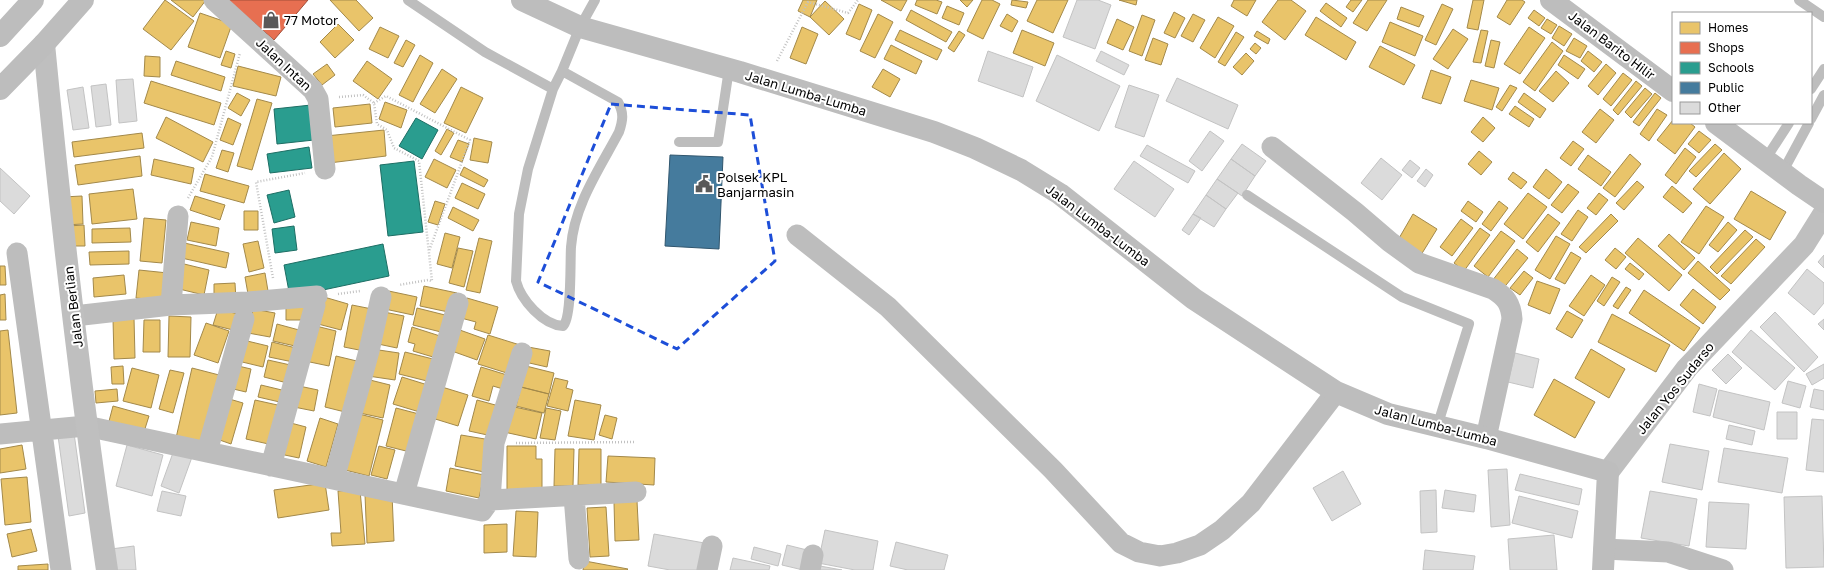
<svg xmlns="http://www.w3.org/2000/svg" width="1824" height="570" font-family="'Golos Text',sans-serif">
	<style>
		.homes { fill: #e9c46a; stroke: #a3894a }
		.shops { fill: #e76f51; stroke: #a24e39 }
		.schools { fill: #2a9d8f; stroke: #1d6e64 }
		.public { fill: #457b9d; stroke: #30566e }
		.building { fill: #dbdbdb; stroke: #c3c3c3 }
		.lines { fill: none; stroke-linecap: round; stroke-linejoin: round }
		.path { stroke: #c2c2c2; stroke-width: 2.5; stroke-dasharray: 1 2; stroke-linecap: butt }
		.lane { stroke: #bdbdbd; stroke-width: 10 }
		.street { stroke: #bdbdbd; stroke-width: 21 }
		.secondary { stroke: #bfbfbf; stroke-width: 22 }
		.highway { stroke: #bdbdbd; stroke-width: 22 }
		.marked { fill: none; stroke: #1d4ed8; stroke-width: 3; stroke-dasharray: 8 5; stroke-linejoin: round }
		.labels { text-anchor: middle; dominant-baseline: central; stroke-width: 4; stroke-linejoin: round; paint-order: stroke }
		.poi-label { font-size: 13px; fill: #000; stroke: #fff; text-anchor: start }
		.street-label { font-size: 13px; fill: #000; stroke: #fff }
	</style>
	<rect width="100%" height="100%" fill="#fff"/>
	<path class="homes" d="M165,0L194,21L171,50L143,29Z
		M171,0H206L193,17Z
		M330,0H356L373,18L359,31Z
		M803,0H817L810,17L798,11Z
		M881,0H907L901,11Z
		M917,0H936L942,2L937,14L915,5Z
		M960,0H973L967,7Z
		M982,0H992L1000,4L983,39L967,31Z
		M1012,0L1028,2L1026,8L1011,5Z
		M1037,0H1068L1053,33L1027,21Z
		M1119,0H1137L1136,5Z
		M1234,0H1256L1247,16L1231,6Z
		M1278,0H1291L1306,11L1285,40L1262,22Z
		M1351,0H1362L1353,12L1346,7Z
		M1368,0H1387L1367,31L1353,23Z
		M1473,0H1484L1478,30L1467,28Z
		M1507,0H1522L1525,2L1510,25L1497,17Z
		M825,1L844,19L829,35L810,17Z
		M1326,3L1347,18L1341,27L1320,11Z
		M859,4L872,10L860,40L846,34Z
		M1442,4L1453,9L1436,45L1425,40Z
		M947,6L964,13L959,25L942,18Z
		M1401,7L1424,16L1419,27L1397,19Z
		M911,10L952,32L946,42L906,20Z
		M1534,10L1545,18L1539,26L1528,18Z
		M1174,12L1185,18L1175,38L1164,33Z
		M200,13L232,24L220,58L188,47Z
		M878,14L893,22L875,58L860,51Z
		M1007,14L1018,21L1012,32L1000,26Z
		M1193,14L1205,20L1193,42L1181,36Z
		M1142,15L1155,20L1142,56L1129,51Z
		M1218,17L1234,26L1215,58L1200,48Z
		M1316,17L1356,42L1346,60L1305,35Z
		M1117,19L1134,27L1123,50L1107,43Z
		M1547,19L1557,25L1551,34L1541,28Z
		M1390,22L1423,36L1415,56L1382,42Z
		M338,24L354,40L335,58L320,42Z
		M1559,26L1572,34L1564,46L1552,38Z
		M380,27L399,36L388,58L369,49Z
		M802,27L818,34L806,64L790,58Z
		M1529,27L1545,38L1520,74L1504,64Z
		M1453,29L1468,39L1448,69L1433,59Z
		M900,30L942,50L937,60L895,40Z
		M1022,30L1054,43L1045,66L1013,53Z
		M1481,30L1488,31L1481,63L1473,62Z
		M959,31L965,35L954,52L948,48Z
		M1257,31L1270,39L1268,44L1254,36Z
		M1236,32L1244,37L1225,66L1218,62Z
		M1153,38L1168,44L1161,65L1145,60Z
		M1574,38L1587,46L1580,58L1566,51Z
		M406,40L415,45L403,67L394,63Z
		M1491,40L1500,42L1494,68L1485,66Z
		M1552,42L1563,51L1535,91L1523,82Z
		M1255,43L1261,48L1256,54L1250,49Z
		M891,45L922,61L916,74L884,59Z
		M1380,46L1415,65L1404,85L1369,67Z
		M226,51L235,54L231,68L221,65Z
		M1588,51L1602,62L1594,72L1581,61Z
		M1246,53L1254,61L1242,75L1233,67Z
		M420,55L433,63L413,102L399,95Z
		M1564,55L1585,69L1578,79L1558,65Z
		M145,56L160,57V77L144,76Z
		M176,61L225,77L221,91L171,75Z
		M367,61L392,79L378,99L353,81Z
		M327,64L335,75L322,85L313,74Z
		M1606,64L1616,73L1598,95L1588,86Z
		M238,66L281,77L276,96L233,86Z
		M442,69L457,79L435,113L420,104Z
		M883,69L900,79L890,97L872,87Z
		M1431,70L1451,77L1441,104L1422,98Z
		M1556,71L1569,83L1553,102L1539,91Z
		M1623,73L1632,80L1611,106L1603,99Z
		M1471,80L1499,88L1492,110L1464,101Z
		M151,81L221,103L214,125L144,103Z
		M1636,81L1642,86L1618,115L1613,110Z
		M1510,85L1517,88L1502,111L1496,107Z
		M461,87L483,98L466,133L444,123Z
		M1645,88L1652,94L1631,118L1625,112Z
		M237,93L250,100L241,116L228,108Z
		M1524,93L1546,109L1540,118L1518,102Z
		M1655,93L1661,98L1639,126L1633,122Z
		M257,99L272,103L252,170L237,166Z
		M385,102L407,110L401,128L379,119Z
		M370,104L372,123L335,127L333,108Z
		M1515,106L1534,119L1529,127L1509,114Z
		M1600,109L1614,120L1596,143L1582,132Z
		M1657,109L1667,115L1649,141L1640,134Z
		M166,117L213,142L203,162L156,138Z
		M1483,117L1495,128L1483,142L1471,132Z
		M228,118L241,124L233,145L220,140Z
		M1673,120V123H1690L1695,127L1675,154L1657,140Z
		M447,129L454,133L441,155L435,151Z
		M384,130L386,156L329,163L326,136Z
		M1699,131L1711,140L1699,153L1688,144Z
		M142,133L144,148L74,157L72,142Z
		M474,138L492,142L488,163L470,160Z
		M458,140L469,144L462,162L450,157Z
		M1573,141L1584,149L1571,166L1560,158Z
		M1715,144L1722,150L1696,177L1689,171Z
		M1685,148L1696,157L1676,184L1665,175Z
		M222,150L234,153L228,172L216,168Z
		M1479,151L1492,162L1481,175L1468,164Z
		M1724,153L1741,169L1710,204L1693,189Z
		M1630,154L1641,164L1615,197L1603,188Z
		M1588,155L1611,172L1601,186L1578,169Z
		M140,156L142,176L78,185L75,165Z
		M154,159L194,168L191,184L151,175Z
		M434,159L456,170L447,188L425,177Z
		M464,167L488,180L484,187L460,175Z
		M1546,169L1562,182L1549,199L1533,187Z
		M1513,172L1527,182L1521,189L1508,179Z
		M205,174L249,186L244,203L200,191Z
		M1637,181L1644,187L1624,210L1616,203Z
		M462,183L485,194L478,209L455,198Z
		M1568,184L1579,192L1562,213L1551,205Z
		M1672,186L1692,203L1683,213L1663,197Z
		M133,189L137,219L92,224L89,194Z
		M1751,191L1786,212L1770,240L1734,219Z
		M1528,193L1547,207L1523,239L1504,224Z
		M1599,193L1608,200L1596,215L1587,208Z
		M82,196L83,224L64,225L63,197Z
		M195,196L225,205L220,220L190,210Z
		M435,201L445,204L438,225L428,222Z
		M1468,201L1483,212L1476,222L1461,211Z
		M1499,201L1508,208L1491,231L1482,224Z
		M1706,206L1724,217L1699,254L1681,242Z
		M453,207L479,220L473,231L448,218Z
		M1578,210L1588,217L1572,241L1561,234Z
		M244,211H258V230H244Z
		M1413,214L1437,229L1421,255L1398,240Z
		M1548,214L1560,223L1538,252L1526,242Z
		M1611,214L1618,221L1586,253L1579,247Z
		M144,218L166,220L162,263L140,261Z
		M1461,219L1473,228L1452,256L1440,247Z
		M191,222L219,228L216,246L187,240Z
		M1728,222L1737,230L1718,252L1709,245Z
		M84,225L85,246H69L68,226Z
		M130,228L131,242L92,243V229Z
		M1480,228L1490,235L1464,271L1454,263Z
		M1745,230L1753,237L1717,274L1710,267Z
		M1501,231L1515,241L1488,277L1474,266Z
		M445,233L460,237L452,268L437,264Z
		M1669,234L1695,258L1684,270L1658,246Z
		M1556,236L1570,244L1550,279L1535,270Z
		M479,238L492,241L480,293L466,290Z
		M1638,238L1682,275L1669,291L1625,253Z
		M1756,239L1765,247L1731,284L1721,276Z
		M258,241L264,268L249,272L243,244Z
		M180,242L229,253L226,268L177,257Z
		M458,248L473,251L464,287L449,283Z
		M1615,248L1626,257L1616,269L1605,260Z
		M1517,249L1528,258L1502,290L1492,281Z
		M129,251V264L90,265L89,252Z
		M1571,252L1581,258L1565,284L1555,279Z
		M1698,261L1730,290L1720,300L1688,273Z
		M180,263L209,270L204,295L175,288Z
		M1630,263L1644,274L1639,280L1625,269Z
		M0,266H5L6,285H0Z
		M139,270L168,273L165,301L136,298Z
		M1524,271L1533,278L1520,295L1510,288Z
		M265,273L268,291L248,294L245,277Z
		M124,275L126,294L94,297L93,278Z
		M1591,275L1605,285L1584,316L1569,306Z
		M1612,277L1620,282L1604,306L1597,301Z
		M1537,281L1560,289L1550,314L1528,305Z
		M235,283L236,300L214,301V284Z
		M424,286L457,293L453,313L420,306Z
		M1626,287L1631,290L1618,309L1613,306Z
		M1693,289L1716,307L1703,324L1680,305Z
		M384,290L417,297L413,315L380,308Z
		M1644,290L1700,328L1684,351L1629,313Z
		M5,294L6,320H0V295Z
		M324,297L348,304L341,330L318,324Z
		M467,298L498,307L490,334L474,329L476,322L461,318Z
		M286,302H307V320H286Z
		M352,305L372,309L364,351L344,347Z
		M417,308L449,316L445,333L413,325Z
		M218,309L238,314L233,330L213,325Z
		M253,309L275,313L270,337L248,333Z
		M1567,311L1583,320L1572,338L1556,329Z
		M384,312L404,316L397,348L378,344Z
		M1612,314L1670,345L1656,372L1598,342Z
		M169,316L191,317L190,357H168Z
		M134,318L135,358L114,359L113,319Z
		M144,320H160V352H143Z
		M206,323L229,331L218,363L194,355Z
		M277,324L299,330L295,346L273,341Z
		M312,325L336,331L329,366L305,361Z
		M412,327L440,336L433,357L413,351L415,344L408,342Z
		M457,329L485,339L477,360L449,350Z
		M8,330L17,413L0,415V331Z
		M488,335L520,345L510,374L478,364Z
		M243,340L268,346L263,367L238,361Z
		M272,342L296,348L293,362L269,357Z
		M528,347L550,351L547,367L525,362Z
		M372,349L399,353L395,380L368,376Z
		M1591,349L1625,369L1609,398L1575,378Z
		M405,352L437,360L431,382L399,374Z
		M336,356L361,362L349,413L325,407Z
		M268,360L295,366L291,384L264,377Z
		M234,365L251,369L246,392L229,388Z
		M123,366L124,384H112L111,367Z
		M526,366L554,373L549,394L521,387Z
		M481,367L507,375L503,389L493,386L489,401L472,396Z
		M132,368L159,375L151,408L123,401Z
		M192,368L223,376L207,445L176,438Z
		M170,370L184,373L173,413L159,409Z
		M402,377L431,386L423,413L393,404Z
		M555,378L568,381L566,388L573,390L568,411L547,406Z
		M1554,379L1595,402L1575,438L1534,415Z
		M370,380L390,385L383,418L355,412Z
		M261,385L286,391L284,403L258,397Z
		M299,386L318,390L314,411L294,407Z
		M442,387L468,395L458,426L432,418Z
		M521,387L549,394L544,413L516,406Z
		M117,389L118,401L96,403L95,391Z
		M226,398L243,403L231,444L214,438Z
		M255,400L282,406L273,445L246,439Z
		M477,400L499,406L492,436L469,431Z
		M575,400L601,405L594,440L568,436Z
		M113,406L149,416L143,435L108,425Z
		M510,406L542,413L536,439L504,432Z
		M396,408L419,414L410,452L386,446Z
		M546,408L561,411L555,440L540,438Z
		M359,414L383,420L369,476L345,470Z
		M605,415L617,418L612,439L599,435Z
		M320,418L338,424L326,467L307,461Z
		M287,422L306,427L299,458L280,454Z
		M461,435L491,440L484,472L455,466Z
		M22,445L26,469L0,473V449Z
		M379,446L395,450L387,479L371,475Z
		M507,446H536V459H542V492L507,491Z
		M555,449H574L573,486H554Z
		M579,449H601V485H578Z
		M608,456L655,458L654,485L606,482Z
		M450,468L484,475L479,498L446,491Z
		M27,477L31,522L5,525L1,479Z
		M325,483L329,510L278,518L274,490Z
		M360,490L365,544L332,546L331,533H341L338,491Z
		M392,494L394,541L367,543L365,495Z
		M637,501L639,540L615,541L614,502Z
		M606,507L609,556L590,557L587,508Z
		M516,511L538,512L536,557L513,556Z
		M507,524V552L484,553V525Z
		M31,529L37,551L12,557L7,534Z
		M585,561L628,569L627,570H583Z
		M48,564V570H18V566Z"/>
	<path class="shops" d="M228,0H308L274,40Z"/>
	<path class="schools" d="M311,105L314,140L277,144L274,109Z
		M416,118L438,130L422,159L399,146Z
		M309,147L312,168L270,173L267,154Z
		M414,161L423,232L388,236L380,165Z
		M289,190L295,217L274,223L267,195Z
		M294,226L297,250L275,253L272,229Z
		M383,244L389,276L290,297L284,265Z"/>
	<path class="public" d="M670,155L723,157L719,249L665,246Z"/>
	<path class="building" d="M1077,0H1098L1111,5L1095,49L1063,37Z
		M988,51L1033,67L1023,97L978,81Z
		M1101,51L1129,65L1124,75L1096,61Z
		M1057,55L1120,86L1099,131L1036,101Z
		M1177,78L1238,105L1228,129L1166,101Z
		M133,79L137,121L119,123L116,80Z
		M106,84L111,125L96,127L91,86Z
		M1129,85L1159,95L1144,137L1115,127Z
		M83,87L89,128L73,130L67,90Z
		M1210,131L1224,141L1202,171L1189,161Z
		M1242,144L1266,161L1255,176L1231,159Z
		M1147,145L1195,171L1188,183L1140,156Z
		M1381,158L1402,175L1382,200L1361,183Z
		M1231,159L1255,176L1242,196L1217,179Z
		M1410,160L1420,168L1412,178L1402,170Z
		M1134,161L1174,189L1155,217L1114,189Z
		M0,168L30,196L14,214L0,201Z
		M1426,169L1433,175L1425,187L1417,181Z
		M1217,179L1238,193L1226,209L1206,195Z
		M1206,195L1226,209L1214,227L1193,214Z
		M1193,214L1201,218L1189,235L1182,230Z
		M1824,255V268L1818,262Z
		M1807,269L1824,283V303L1814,315L1788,293Z
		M1775,312L1818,357L1804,372L1760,327Z
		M1824,319V330L1818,324Z
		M1751,330L1795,368L1775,390L1732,352Z
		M1515,353L1539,359L1533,388L1508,382Z
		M1728,354L1742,368L1726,384L1712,370Z
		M1824,364V378L1812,385L1806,374Z
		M1788,381L1806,386L1800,408L1782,403Z
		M1699,384L1717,389L1710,416L1693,412Z
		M1814,389L1824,391V410L1810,407Z
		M1719,390L1770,402L1764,430L1713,417Z
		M1777,412H1797V439H1777Z
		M1812,419L1824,420V472L1806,470Z
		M1729,425L1755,431L1752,445L1726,439Z
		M74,433L85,513L69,516L58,436Z
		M1670,444L1709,451L1702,490L1662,482Z
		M127,445L163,455L152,496L116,486Z
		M1724,448L1788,458L1782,493L1718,482Z
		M174,450L192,457L179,493L161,486Z
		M1507,469L1510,525L1491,527L1488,470Z
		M1343,471L1361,504L1332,521L1313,488Z
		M1520,474L1582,489L1579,505L1515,490Z
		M1436,490L1437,532L1421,533L1420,491Z
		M1445,490L1476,495L1474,512L1442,508Z
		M162,491L186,496L181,516L157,511Z
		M1650,491L1697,499L1689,546L1641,538Z
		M1519,496L1578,511L1572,538L1512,523Z
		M1822,496L1824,567L1786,568L1784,497Z
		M1709,502L1749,504L1746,549L1706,547Z
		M825,530L878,541L873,570H855L818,563Z
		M654,534L710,544L705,570H670L648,566Z
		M1554,535L1557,570H1510L1508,539Z
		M896,542L948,555L944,570H908L890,566Z
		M787,545L811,551L803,570L782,565Z
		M134,546L136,570H113L111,549Z
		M754,547L781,554L778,566L751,559Z
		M1425,550L1475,556L1473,570H1423Z
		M733,558L770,566L769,570H730Z
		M820,566L842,570H819Z"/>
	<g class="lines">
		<path class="path" d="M777,61L808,2L848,13L858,0
			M339,97L363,95L374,103L377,124L387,130L394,148L419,161L432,281L428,280L399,285
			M374,103L386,96L470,140L429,251
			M188,198L212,157L240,53
			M273,278L256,182L305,173
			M338,294L360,291
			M516,443L634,442"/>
		<path class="lane" d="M408,0L485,52L553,89
			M1799,0L1824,17
			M562,71L618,102C624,113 623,120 619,132C600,168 574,205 571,247C570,261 572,318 563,326C543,325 521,300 516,281L519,214L528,169L553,89Z
			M562,71L580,27L595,0
			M1811,89L1824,69
			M1811,119L1824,95
			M679,142H718L729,69
			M1765,160L1789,123
			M1782,173L1809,123
			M1247,195L1402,297L1469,324L1437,427"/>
		<path class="street" d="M214,0L313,90L318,99L325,169
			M1272,147L1355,212L1390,242L1419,263L1493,289C1506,297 1511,304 1512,319L1486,438
			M797,235L888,307L1053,470L1121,543L1139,552L1160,556L1177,553L1200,545L1222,530L1251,503L1336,392
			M17,253L61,570
			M171,305L248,302L317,296
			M74,316L171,305L178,216
			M0,434L86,426L482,511L490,500L494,443L522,353
			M207,452L244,319
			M271,466L315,305
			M334,479L369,351L381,297
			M404,494L458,303
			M574,496L579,559
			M490,500L636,492
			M1604,549L1668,552L1723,570
			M707,570L712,546
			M810,570L813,555"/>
		<path class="secondary" d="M44,44C61,220 81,395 107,570
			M1608,472L1687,368L1804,245L1824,213"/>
		<path class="highway" d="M522,0L580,27L740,72L934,132L975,148L1021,170L1060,194L1194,299L1336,392L1388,414L1486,438L1608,472L1603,570
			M1551,0L1673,91
			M0,36L33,0
			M0,89L44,44L83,0
			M1716,123L1799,185L1824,202"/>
	</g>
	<path class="marked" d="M611,104L750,115L775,261L677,349L538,282Z"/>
	<defs>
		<g id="shop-bare" transform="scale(1.38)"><path d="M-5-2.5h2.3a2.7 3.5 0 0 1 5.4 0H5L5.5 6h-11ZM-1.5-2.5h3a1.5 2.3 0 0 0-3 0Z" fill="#595959" stroke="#fff" stroke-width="2.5" paint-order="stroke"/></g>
		<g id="civic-bare" transform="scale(1.38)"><path d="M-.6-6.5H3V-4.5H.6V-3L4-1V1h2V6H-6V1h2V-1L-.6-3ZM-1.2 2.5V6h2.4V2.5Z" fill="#595959" stroke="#fff" stroke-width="2.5" paint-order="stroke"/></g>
	</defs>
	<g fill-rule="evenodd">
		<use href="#shop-bare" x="271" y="20"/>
		<use href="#civic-bare" x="704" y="184"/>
	</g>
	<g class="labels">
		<g class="poi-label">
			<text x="284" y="20">77 Motor</text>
			<text x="717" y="177">Polsek KPL<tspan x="717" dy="15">Banjarmasin</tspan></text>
		</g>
		<g class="street-label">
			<text transform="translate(1612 45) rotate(37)">Jalan Barito Hilir</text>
			<text transform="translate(284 64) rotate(43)">Jalan Intan</text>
			<text transform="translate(806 93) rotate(17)">Jalan Lumba-Lumba</text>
			<text transform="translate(1098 225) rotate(37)">Jalan Lumba-Lumba</text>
			<text transform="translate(73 307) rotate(-97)">Jalan Berlian</text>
			<text transform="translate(1675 388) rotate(-51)">Jalan Yos Sudarso</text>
			<text transform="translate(1436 425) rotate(15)">Jalan Lumba-Lumba</text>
		</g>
	</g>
	<rect x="1672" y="12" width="140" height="112" fill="#ffffff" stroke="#999999"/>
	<rect x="1680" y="22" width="20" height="12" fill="#e9c46a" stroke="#999999"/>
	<text x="1708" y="32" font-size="12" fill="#000000">Homes</text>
	<rect x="1680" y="42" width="20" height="12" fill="#e76f51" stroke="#999999"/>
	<text x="1708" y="52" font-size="12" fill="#000000">Shops</text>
	<rect x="1680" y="62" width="20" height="12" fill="#2a9d8f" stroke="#999999"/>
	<text x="1708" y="72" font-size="12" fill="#000000">Schools</text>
	<rect x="1680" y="82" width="20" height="12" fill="#457b9d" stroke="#999999"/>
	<text x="1708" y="92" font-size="12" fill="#000000">Public</text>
	<rect x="1680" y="102" width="20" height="12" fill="#dbdbdb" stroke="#999999"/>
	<text x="1708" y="112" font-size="12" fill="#000000">Other</text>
</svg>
